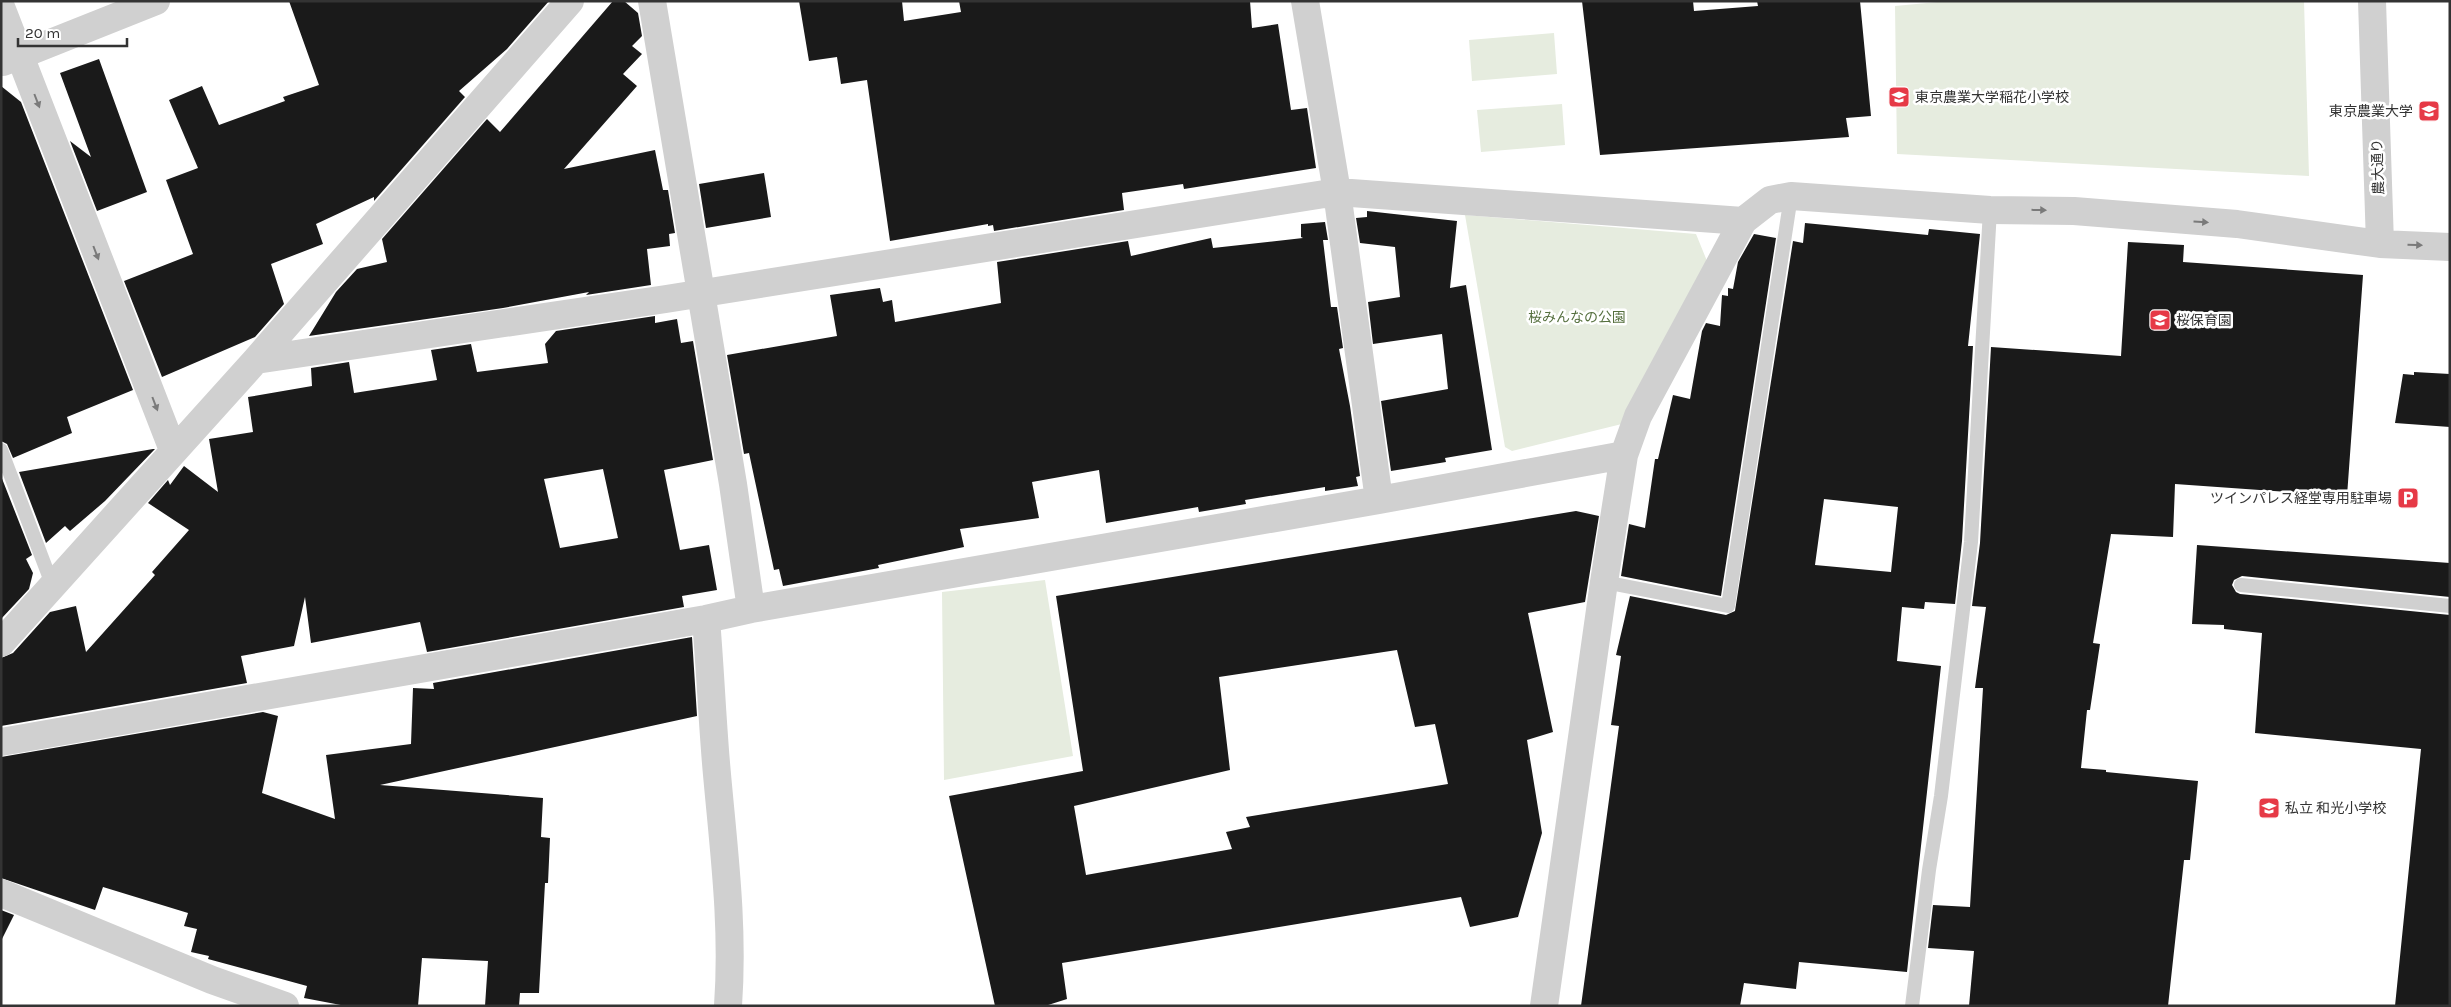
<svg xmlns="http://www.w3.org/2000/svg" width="2451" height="1007" font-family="Karla,'Noto Sans JP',sans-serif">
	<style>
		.green { fill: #e6ecdf }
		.building { fill: #1a1a1a; fill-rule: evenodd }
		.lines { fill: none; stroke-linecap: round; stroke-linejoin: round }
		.service { stroke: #d0d0d0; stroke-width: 14 }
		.minor { stroke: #d0d0d0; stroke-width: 28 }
		.oneway { fill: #7a7a7a }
		.labels { text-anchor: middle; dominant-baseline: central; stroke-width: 5; stroke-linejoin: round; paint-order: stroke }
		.poi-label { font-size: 14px; fill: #333; stroke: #fff; text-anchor: start }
		.street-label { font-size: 14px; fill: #333; stroke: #fff }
		.park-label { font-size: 14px; fill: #56703f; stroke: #fff }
	</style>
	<rect width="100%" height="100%" fill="#fff"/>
	<path class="green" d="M1948,1H2304L2309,176L1897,154L1895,6Z
		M1554,33L1557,74L1472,81L1469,40Z
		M1562,104L1565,145L1481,152L1477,110Z
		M1465,215L1696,234L1707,261L1630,422L1512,451L1505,447Z
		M1045,580L1073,756L944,780L942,592Z"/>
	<path class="building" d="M289,1H549L507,49L459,91L465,97L374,201V197L316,224L323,244L271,264L284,304L255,337L162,377L124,281L193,254L166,180L198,168L169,100L202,86L219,125L285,101L283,97L319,85Z
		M613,1H624L638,13L642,36L632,46L642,54L623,74L637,86L564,169L655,150L663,190H668L675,233L669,234L670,246L647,249L651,285L586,295L589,292L503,308L309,336L336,292L357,269L387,262L382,239L487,119L500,132Z
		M799,1H902L904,21L961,12L959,1H1250L1252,28L1278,24L1291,110L1307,108L1316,168L1184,189L1183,184L1122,193L1124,210L994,231L993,225L988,226V224L890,241L867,80L841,84L837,57L809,61Z
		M1582,1H1693L1694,11L1758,6L1757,1H1860L1871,116L1846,118L1849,137L1600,155Z
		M99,59L147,192L97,211L70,141L91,157L60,73Z
		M1,86L21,102L133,390L67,417L72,433L13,458L7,444L1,441Z
		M764,173L771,217L706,228L699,184Z
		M1367,211L1457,221L1450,288L1466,285L1492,450L1445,458L1446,462L1391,471L1381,401L1448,389L1442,334L1373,344L1368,302L1400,297L1395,247L1360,243L1356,218L1367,217Z
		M1325,222L1328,240H1323L1331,307H1337L1343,348L1339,349L1350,406L1360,476L1356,477L1358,486L1325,491V487L1245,500L1246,504L1199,512L1198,507L1106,523L1099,470L1032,482L1039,518L960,529L964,547L878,565L879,568L783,586L779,569L774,570L749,453L744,454L727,355L837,336L830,295L880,288L883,302L892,300L895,322L1001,303L997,262L1128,241L1131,256L1211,238L1213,248L1303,238L1301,237V224Z
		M1805,223L1928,235L1929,229L1980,234L1968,346H1973L1962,541L1955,604L1925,602L1924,609L1902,607L1897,661L1941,666L1907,972L1799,962L1796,989L1744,983L1740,1006H1581L1619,726L1611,725L1621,656L1616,655L1630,596L1726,615L1735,611L1793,241L1803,243ZM1824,499L1898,507L1891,572L1815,565Z
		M1754,234L1776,238L1721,596L1621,576L1629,524L1645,528L1655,459H1658L1673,395L1690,399L1702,331L1706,323L1720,326L1722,295L1728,296V288L1733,289L1738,262Z
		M2128,242L2184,245L2183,262L2363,275L2347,496L2175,484L2173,537L2111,534L2093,643L2100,644L2090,710H2087L2081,768L2106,770V772L2198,781L2190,860H2184L2168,1006H1969L1974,951L1928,948L1933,905L1970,907L1983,688H1975L1986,607L1972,606L1980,543L1991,347L2121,356Z
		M655,316V323L677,319L681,343L693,341L713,460L664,470L680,550L709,545L717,590L682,596L684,607L427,652L420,622L311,643L305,597L294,646L241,656L247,683L1,726V658L13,653L50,612L76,606L86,652L155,575L152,572L189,530L148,503L168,480L170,485L184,466L218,492L209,439L253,432L248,397L312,386L311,368L349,362L354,393L437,380L431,350L471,344L477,372L548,363L545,344L556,331ZM603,469L618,538L560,548L544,479Z
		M2414,372L2450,374V427L2395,423L2403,374L2414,375Z
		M153,449H155L105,501L70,531L65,526L46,543L19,472Z
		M1,476L32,555L26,559L33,573L29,589L1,619Z
		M1576,511L1599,516L1585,602L1528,613L1553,732L1527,740L1542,833L1518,917L1470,927L1461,897L1062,963L1067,999L1045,1006H995L949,796L1083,771L1056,596ZM1397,650L1415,727L1435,724L1448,784L1246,817L1250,827L1226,832L1232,849L1086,875L1074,806L1230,770L1219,677Z
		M2197,545L2450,563V597L2242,576L2234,580L2232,585L2236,592L2240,594L2450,615V1006H2395L2421,749L2255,733L2262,633L2224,629V625L2192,624Z
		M692,637L697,716L380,785L543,798L541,837L550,838L548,883H545L539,993H520L519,1006H485L488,961L422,958L418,1006H346L304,998L307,986L208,959L209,956L191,952L197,929L184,926L188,913L103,887L95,910L1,878V757L263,712L278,716L262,793L335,819L326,755L411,744L413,688L434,689L433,683Z
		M1,910L14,915L1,941Z"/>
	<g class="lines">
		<path class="service" d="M1,450L52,584
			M1604,582L1728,606L1791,196
			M2241,585L2450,606
			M1912,1006L1929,870L1941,796L1971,542L1990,210"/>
		<path class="minor" d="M652,1L733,484L751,609
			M1305,1L1337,192L1379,500
			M2372,1L2380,244
			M1,7L173,450
			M3,62L156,1
			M256,360L666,299L1337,192L1743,221L1770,200L1791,196L1990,210L2074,211L2237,224L2380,244L2450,247
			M706,619C710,667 712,715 716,763C723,845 734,923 728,1006
			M1,643L256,360L570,1
			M1,742L706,619L751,609L1379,500L1624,455
			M1,893L212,980L285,1006
			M1544,1006L1604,582L1624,455L1638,416L1743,221"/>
	</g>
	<defs><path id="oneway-solid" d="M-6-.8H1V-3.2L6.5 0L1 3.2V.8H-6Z" transform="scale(1.25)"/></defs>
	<g class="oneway">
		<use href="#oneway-solid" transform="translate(37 101) rotate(69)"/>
		<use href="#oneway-solid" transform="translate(2039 210) rotate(1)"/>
		<use href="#oneway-solid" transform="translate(2201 222) rotate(4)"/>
		<use href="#oneway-solid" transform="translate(2415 245) rotate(2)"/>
		<use href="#oneway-solid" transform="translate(96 253) rotate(69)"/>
		<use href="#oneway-solid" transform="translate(155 404) rotate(69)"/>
	</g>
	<defs>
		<g id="school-square" transform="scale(1.125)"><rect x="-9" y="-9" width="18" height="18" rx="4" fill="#e63946" stroke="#fff"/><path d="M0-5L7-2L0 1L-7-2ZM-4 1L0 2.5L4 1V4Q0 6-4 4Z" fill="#fff"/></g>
		<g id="university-square" transform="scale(1.125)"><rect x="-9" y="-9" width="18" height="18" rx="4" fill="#e63946" stroke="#fff"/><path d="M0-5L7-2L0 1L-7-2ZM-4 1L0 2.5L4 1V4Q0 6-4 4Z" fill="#fff"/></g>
		<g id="parking-square" transform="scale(1.125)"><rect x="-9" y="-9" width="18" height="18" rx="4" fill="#e63946" stroke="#fff"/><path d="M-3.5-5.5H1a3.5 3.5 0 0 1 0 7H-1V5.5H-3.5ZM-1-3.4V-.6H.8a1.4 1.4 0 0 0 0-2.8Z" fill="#fff"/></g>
	</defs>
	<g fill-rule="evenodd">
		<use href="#school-square" x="1899" y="97"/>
		<use href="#university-square" x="2429" y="111"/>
		<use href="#school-square" x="2160" y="320"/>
		<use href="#parking-square" x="2408" y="498"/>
		<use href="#school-square" x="2269" y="808"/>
	</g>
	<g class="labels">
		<g class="poi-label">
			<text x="1915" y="97">東京農業大学稲花小学校</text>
			<text x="2413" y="111" text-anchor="end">東京農業大学</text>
			<text x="2176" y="320">桜保育園</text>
			<text x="2392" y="498" text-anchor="end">ツインパレス経堂専用駐車場</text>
			<text x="2285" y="808">私立 和光小学校</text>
		</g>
		<g class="street-label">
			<text transform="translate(2378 167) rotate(-92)">農大通り</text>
		</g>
		<g class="park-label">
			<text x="1577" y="317">桜みんなの公園</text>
		</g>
	</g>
	<rect width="2451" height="1007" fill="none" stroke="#333333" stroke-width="5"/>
	<path d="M18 38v8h109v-8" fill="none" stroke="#333333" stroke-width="2.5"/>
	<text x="25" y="38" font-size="15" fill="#333333" stroke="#ffffff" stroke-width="4" paint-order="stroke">20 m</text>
</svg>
